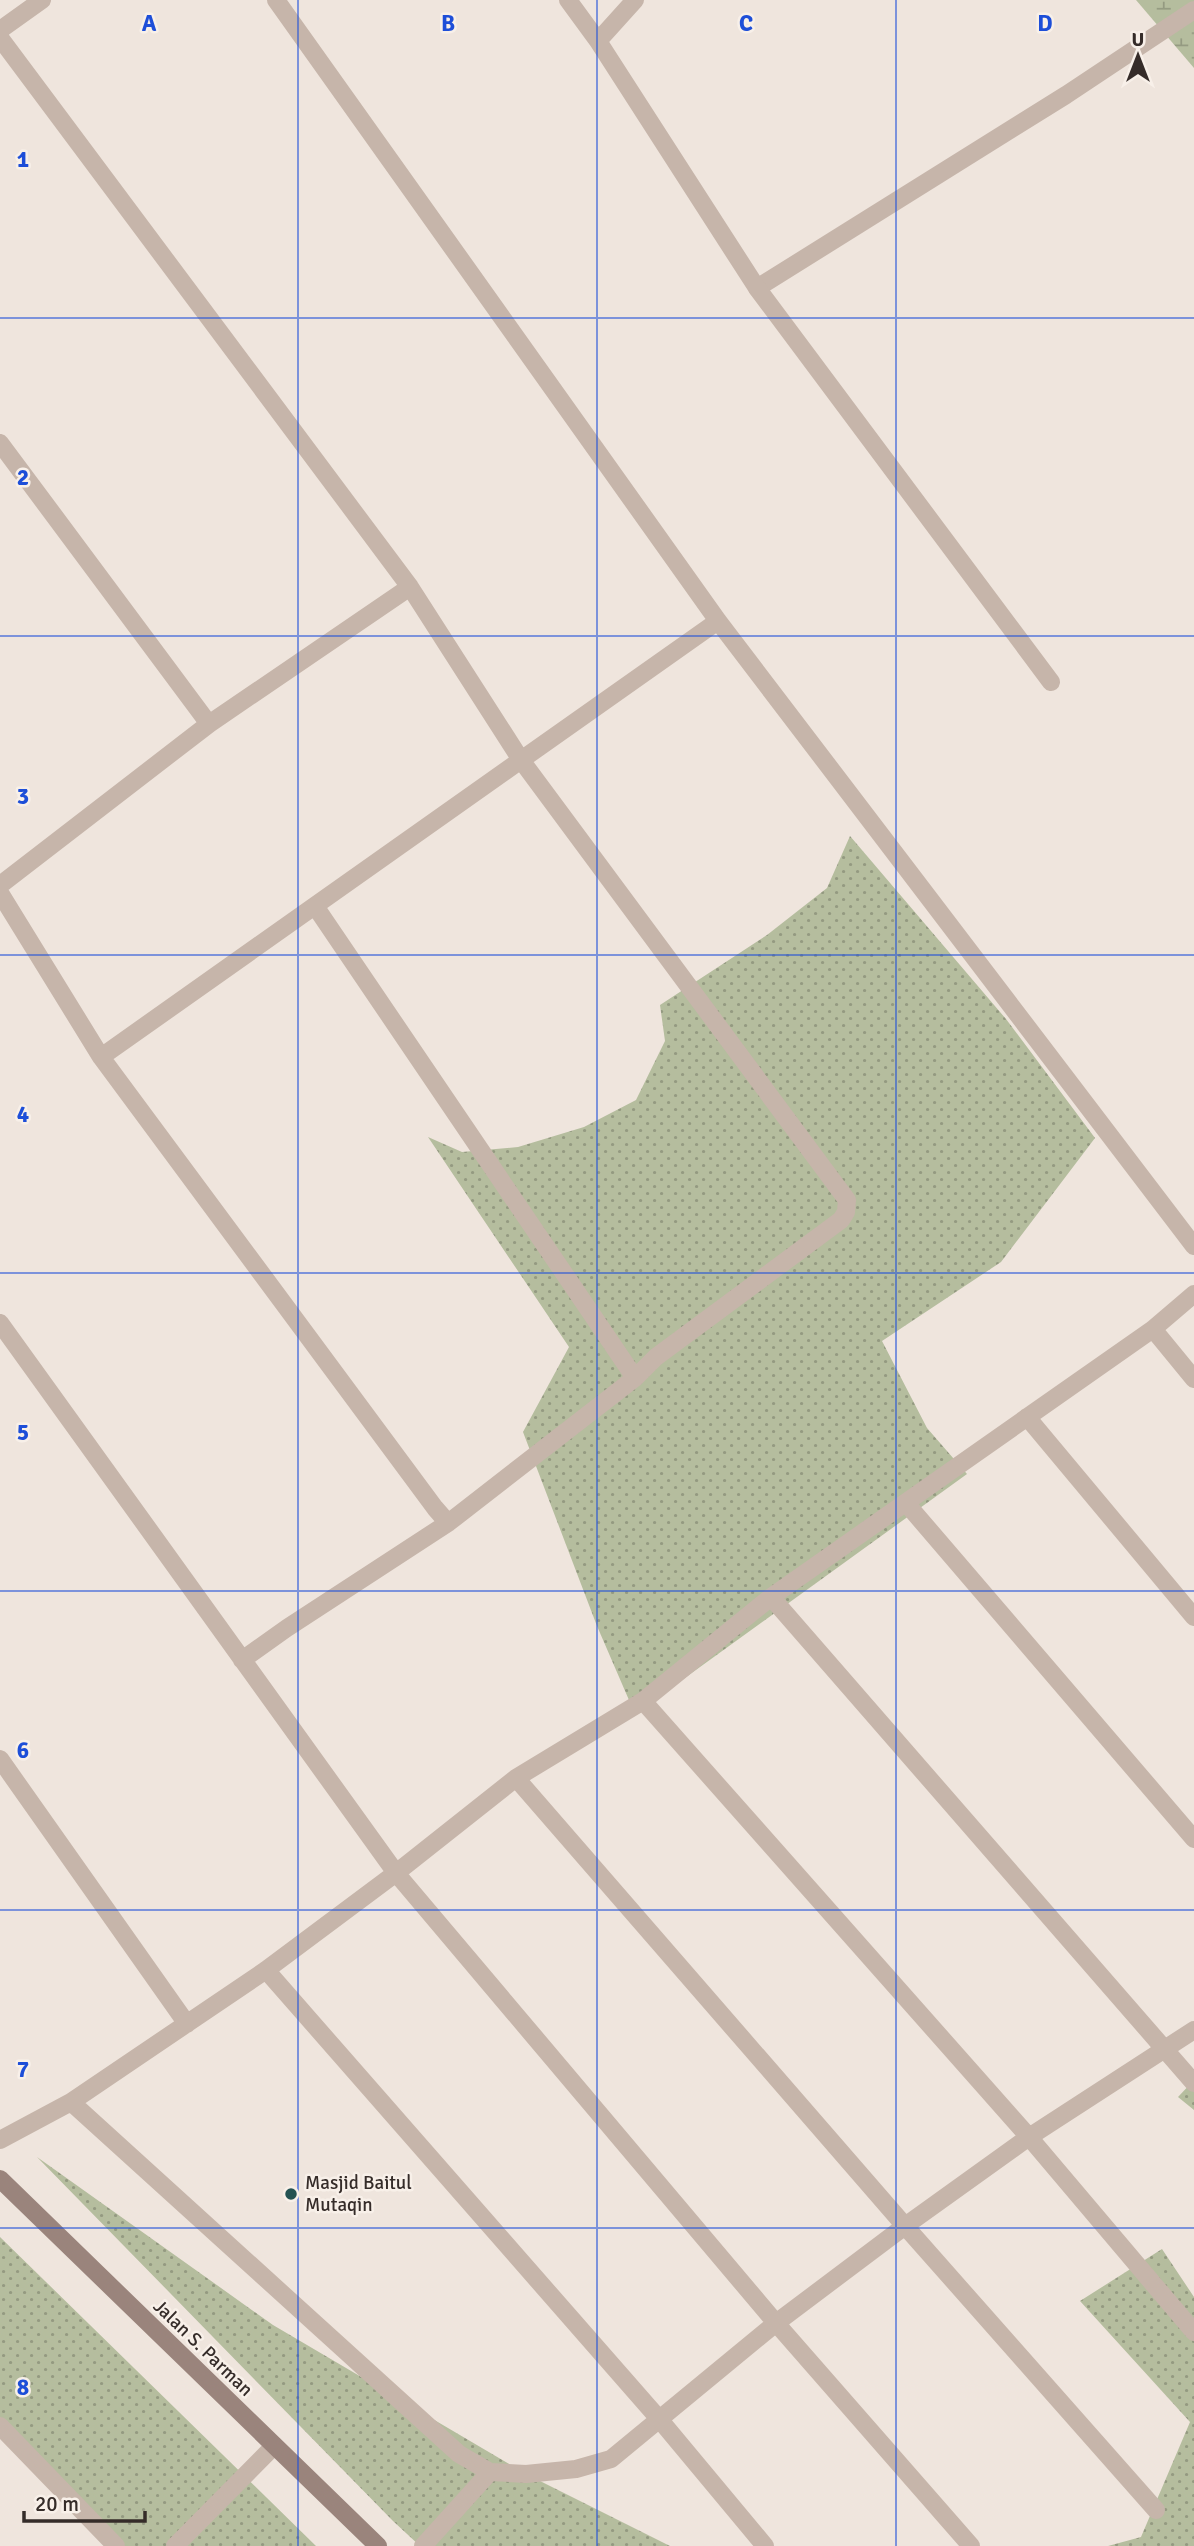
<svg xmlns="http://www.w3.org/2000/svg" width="1194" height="2546" font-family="Signika,sans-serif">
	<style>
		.grass { fill: url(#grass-dots) }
		.wetland { fill: url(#wetland-marsh) }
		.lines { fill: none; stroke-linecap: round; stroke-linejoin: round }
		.service { stroke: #c6b5aa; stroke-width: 18 }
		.minor { stroke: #c6b5aa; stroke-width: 18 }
		.secondary { stroke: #9a847c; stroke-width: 18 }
		.grid { fill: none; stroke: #1d4ed8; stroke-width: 2; stroke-opacity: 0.55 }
		.poi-dot { fill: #235252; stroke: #f8f0e9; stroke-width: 2.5 }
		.labels { text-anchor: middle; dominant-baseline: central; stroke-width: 5; stroke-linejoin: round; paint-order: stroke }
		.poi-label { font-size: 19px; fill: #352c29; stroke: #f8f0e9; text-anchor: start }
		.street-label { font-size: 19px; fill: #352c29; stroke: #f8f0e9 }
		.grid-label { font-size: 23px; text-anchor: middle; font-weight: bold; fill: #1d4ed8; stroke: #f8f0e9; stroke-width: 5; stroke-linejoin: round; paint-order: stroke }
	</style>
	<defs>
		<pattern id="grass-dots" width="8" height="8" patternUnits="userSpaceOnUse" patternTransform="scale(1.75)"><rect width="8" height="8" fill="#b5bd9e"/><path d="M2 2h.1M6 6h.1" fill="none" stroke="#949a81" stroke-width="1.8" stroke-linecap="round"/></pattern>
		<pattern id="wetland-marsh" width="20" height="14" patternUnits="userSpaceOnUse" patternTransform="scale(1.75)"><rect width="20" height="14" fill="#b5bd9e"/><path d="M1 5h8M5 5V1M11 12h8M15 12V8" fill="none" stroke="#949a81"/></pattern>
	</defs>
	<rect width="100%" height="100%" fill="#efe5dd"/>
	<path class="grass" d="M850,836L1006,1019L1095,1138L1001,1262L882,1341L927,1428L967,1474L635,1714L597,1626L523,1432L569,1347L428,1137L462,1152L518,1147L584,1127L636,1100L665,1041L660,1005L767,935L827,888Z
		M1194,2080V2110L1178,2097Z
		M37,2157L273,2325L526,2474L670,2546H420L393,2521Z
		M0,2237L316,2546H116L0,2426Z
		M1162,2249L1194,2297V2546H1108L1141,2537L1190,2422L1080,2301Z"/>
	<path class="wetland" d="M1136,0H1194V68Z"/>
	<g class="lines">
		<path class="service" d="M757,288L1066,95L1194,10"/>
		<path class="minor" d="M276,0L718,621L1194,1246
			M568,0L598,41L757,288L1051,682
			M0,30L42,0
			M0,38L410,587L521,760L101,1057
			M598,41L635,0
			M0,443L209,724
			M0,885L209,724L410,587
			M0,893L101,1057L435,1508L448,1523L287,1628L242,1660
			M315,906L635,1378L656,1357L841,1220L846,1212L847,1200L521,760L718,621
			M0,1323L396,1873L776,2323L971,2546
			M1153,1329L1194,1379
			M1027,1417L1194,1617
			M906,1503L1194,1839
			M448,1523L635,1378
			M771,1597L1194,2083
			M643,1701L1029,2137L1194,2332
			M0,1759L187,2024
			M516,1778L905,2226L1156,2510
			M266,1970L660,2420L765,2546
			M71,2102L459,2454L490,2472L526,2474L576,2469L611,2459L776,2323L905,2226L1029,2137L1194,2030
			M0,2140L71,2102L266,1970L396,1873L516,1778L643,1701L771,1597L1153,1329L1194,1294
			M0,2426L116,2546
			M175,2546L274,2446
			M423,2546L490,2472"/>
		<path class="secondary" d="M0,2179L378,2546"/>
	</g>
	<path class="grid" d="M298,0V2546M597,0V2546M896,0V2546M0,318H1194M0,636H1194M0,955H1194M0,1273H1194M0,1591H1194M0,1910H1194M0,2228H1194"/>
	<circle class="poi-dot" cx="291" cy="2194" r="7"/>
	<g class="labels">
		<g class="poi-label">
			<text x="305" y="2183">Masjid Baitul<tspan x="305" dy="22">Mutaqin</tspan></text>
		</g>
		<g class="street-label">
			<text transform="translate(203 2348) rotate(44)">Jalan S. Parman</text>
		</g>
	</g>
	<g class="grid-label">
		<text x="149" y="31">A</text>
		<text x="448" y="31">B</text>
		<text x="746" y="31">C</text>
		<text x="1045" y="31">D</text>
		<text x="23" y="167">1</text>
		<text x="23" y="485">2</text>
		<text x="23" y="804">3</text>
		<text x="23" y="1122">4</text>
		<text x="23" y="1440">5</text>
		<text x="23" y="1758">6</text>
		<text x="23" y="2077">7</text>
		<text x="23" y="2395">8</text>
	</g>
	<g transform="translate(1138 56)" stroke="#f8f0e9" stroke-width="5" paint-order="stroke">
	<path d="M0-5L12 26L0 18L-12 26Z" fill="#352c29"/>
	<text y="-10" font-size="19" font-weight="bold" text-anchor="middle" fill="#352c29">U</text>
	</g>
	<path d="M24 2511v10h121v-10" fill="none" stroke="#352c29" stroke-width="3.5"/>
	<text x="35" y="2511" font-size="21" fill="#352c29" stroke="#f8f0e9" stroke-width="5" paint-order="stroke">20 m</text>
</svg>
